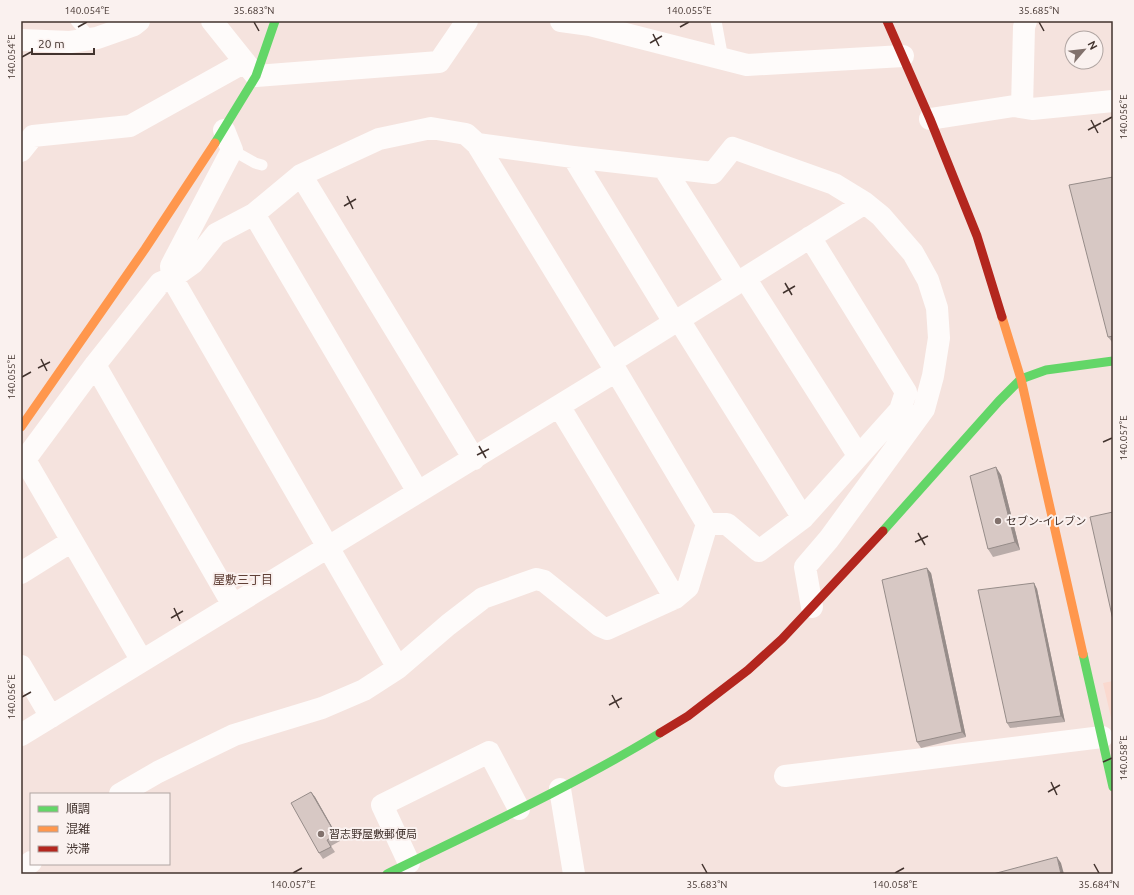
<svg xmlns="http://www.w3.org/2000/svg" width="1134" height="895" font-family="Ubuntu,'Noto Sans JP',sans-serif">
	<style>
		.built { fill: #fad9cf }
		.lines { fill: none; stroke-linecap: round; stroke-linejoin: round }
		.lane { stroke: #fefbfa; stroke-width: 11 }
		.street { stroke: #fefbfa; stroke-width: 22 }
		.fast { stroke: #63d668; stroke-width: 9 }
		.slow { stroke: #ff974d; stroke-width: 9 }
		.jam { stroke: #b3261e; stroke-width: 9 }
		.wall { fill: #b9aca9 }
		.shaded-wall { fill: #968c89 }
		.building { fill: #d7c8c4; stroke: #968c89 }
		.ticks { fill: none; stroke: #42332e; stroke-width: 1.5 }
		.poi-dot { fill: #81716c; stroke: #faf1ef; stroke-width: 1.5 }
		.labels { text-anchor: middle; dominant-baseline: central; stroke-width: 4; stroke-linejoin: round; paint-order: stroke }
		.poi-label { font-size: 11px; fill: #42332e; stroke: #faf1ef; text-anchor: start }
		.neighbourhood-label { font-size: 12px; fill: #604037; stroke: #faf1ef }
		.neatline { fill: none; stroke: #42332e; stroke-width: 1.5 }
		.ticks-label { font-size: 10px; text-anchor: middle; fill: #42332e }
	</style>
	<rect width="100%" height="100%" fill="#f5e3de"/>
	<path class="built" d="M1113,681V726L1103,683Z"/>
	<g class="lines">
		<path class="lane" d="M76,21L92,39
			M716,21L723,59
			M232,150L255,163L262,165"/>
		<path class="street" d="M212,21L256,76L439,62L467,21
			M561,21L590,25L747,65L903,56
			M21,40L70,42L97,38L134,25L139,21
			M1022,107L1024,27L1026,21
			M930,119L1014,106L1032,109L1113,101
			M224,130L232,150L171,266L172,278L398,668
			M477,144L573,157L713,173L733,148L834,184L865,203L881,216L913,253L928,280L937,308L939,338L933,376L924,409L829,539L805,567L812,607
			M21,151L33,136L130,126L245,62
			M573,157L674,322
			M664,168L737,283
			M301,175L474,459
			M254,214L418,492
			M745,278L858,455
			M679,320L803,518
			M611,362L865,203
			M95,365L233,605
			M559,406L675,598
			M25,460L142,661
			M21,465L95,365L160,283L172,278L193,263L216,234L254,214L301,175L379,139L431,128L466,134L477,144L616,371L707,524L688,587L675,598L607,629L600,626L544,581L536,579L483,598L448,625L398,668L364,690L322,708L234,735L158,772L120,794
			M707,524H727L759,551L803,518L900,410L906,392L810,237
			M21,573L72,541
			M21,666L51,717
			M21,735L616,371
			M785,776L1102,737
			M560,789L574,874
			M409,863L382,805L489,752L519,809
			M21,870L31,862"/>
		<path class="fast" d="M215,143L256,76L275,21
			M883,531L999,401L1021,379L1046,370L1113,361
			M1083,654L1113,787
			M387,874C479,829 573,786 660,733"/>
		<path class="slow" d="M1002,317L1021,379L1083,654
			M21,427L145,249L215,143"/>
		<path class="jam" d="M887,21L930,119L977,236L1002,317
			M660,733L688,716L748,670L782,639L883,531"/>
	</g>
	<path class="wall" d="M1113,177V342H1112L1108,337Z
		M1001,475L1020,550L993,557L988,549Z
		M931,573L966,737L921,748L917,742Z
		M1034,583L1037,589L1065,722L1010,728L1007,723Z
		M311,792L315,797L340,841L331,846L335,852L323,859L319,853Z"/>
	<path class="shaded-wall" d="M996,467L1001,475L1020,550L1015,542Z
		M927,568L931,573L966,737L962,732Z
		M1034,583L1037,589L1065,722L1061,716Z
		M311,792L315,797L340,841L336,835Z
		M1057,857L1061,863L1064,874H1061Z"/>
	<path class="building" d="M1113,177V336L1108,337L1069,185Z
		M996,467L1015,542L988,549L970,476Z
		M1113,512V620L1090,517Z
		M927,568L962,732L917,742L882,580Z
		M1034,583L1061,716L1007,723L978,590Z
		M311,792L336,835L327,840L331,847L319,853L291,803Z
		M1057,857L1061,874H993Z"/>
	<path class="ticks" d="M254,22L259,31M1039,22L1044,31M78,27L87,22M680,27L689,22M653,34L659,46M650,43L662,36M22,57L31,52M1091,120L1098,133M1103,122L1112,117M1088,130L1101,123M347,196L353,209M344,206L356,199M785,283L792,295M783,293L795,286M41,359L47,371M38,368L50,362M22,377L31,372M1103,442L1112,438M479,446L486,458M477,455L489,449M918,533L925,545M915,542L928,536M174,608L180,621M171,618L183,611M612,695L619,708M22,697L31,692M609,705L622,698M1103,762L1112,758M1051,782L1057,795M1048,792L1060,785M702,864L707,873M1094,864L1099,873M293,873L302,868M895,873L904,868"/>
	<g class="poi-dot">
		<circle cx="998" cy="521" r="4"/>
		<circle cx="321" cy="834" r="4"/>
	</g>
	<g class="labels">
		<g class="poi-label">
			<text x="1006" y="521">セブン-イレブン</text>
			<text x="329" y="834">習志野屋敷郵便局</text>
		</g>
		<g class="neighbourhood-label">
			<text x="243" y="579">屋敷三丁目</text>
		</g>
	</g>
	<rect width="1134" height="895" fill="none" stroke="#faf1ef" stroke-width="44"/>
	<rect x="30" y="793" width="140" height="72" fill="#faf1ef" stroke="#b0a5a2"/>
	<rect x="38" y="806" width="20" height="6" fill="#63d668" stroke="#b0a5a2"/>
	<text x="66" y="813" font-size="12" fill="#42332e">順調</text>
	<rect x="38" y="826" width="20" height="6" fill="#ff974d" stroke="#b0a5a2"/>
	<text x="66" y="833" font-size="12" fill="#42332e">混雑</text>
	<rect x="38" y="846" width="20" height="6" fill="#b3261e" stroke="#b0a5a2"/>
	<text x="66" y="853" font-size="12" fill="#42332e">渋滞</text>
	<g transform="translate(1084 50) rotate(62)"><circle r="19" fill="#faf1ef" stroke="#b0a5a2"/>
	<path d="M0-3L7 15L0 10L-7 15Z" fill="#81716c"/>
	<text y="-6" font-size="11" font-weight="bold" text-anchor="middle" fill="#42332e">N</text>
	</g>
	<path d="M32 48v6h62v-6" fill="none" stroke="#42332e" stroke-width="2"/>
	<text x="38" y="48" font-size="12" fill="#42332e" stroke="#faf1ef" stroke-width="3" paint-order="stroke">20 m</text>
	<rect x="22" y="22" width="1090" height="851" class="neatline"/>
	<g class="ticks-label">
		<text x="87" y="14">140.054°E</text>
		<text x="254" y="14">35.683°N</text>
		<text x="689" y="14">140.055°E</text>
		<text x="1039" y="14">35.685°N</text>
		<text transform="translate(11 57) rotate(-90)" y="4">140.054°E</text>
		<text transform="translate(1123 117) rotate(-90)" y="4">140.056°E</text>
		<text transform="translate(11 377) rotate(-90)" y="4">140.055°E</text>
		<text transform="translate(1123 438) rotate(-90)" y="4">140.057°E</text>
		<text transform="translate(11 697) rotate(-90)" y="4">140.056°E</text>
		<text transform="translate(1123 758) rotate(-90)" y="4">140.058°E</text>
		<text x="293" y="888">140.057°E</text>
		<text x="707" y="888">35.683°N</text>
		<text x="895" y="888">140.058°E</text>
		<text x="1099" y="888">35.684°N</text>
	</g>
</svg>
